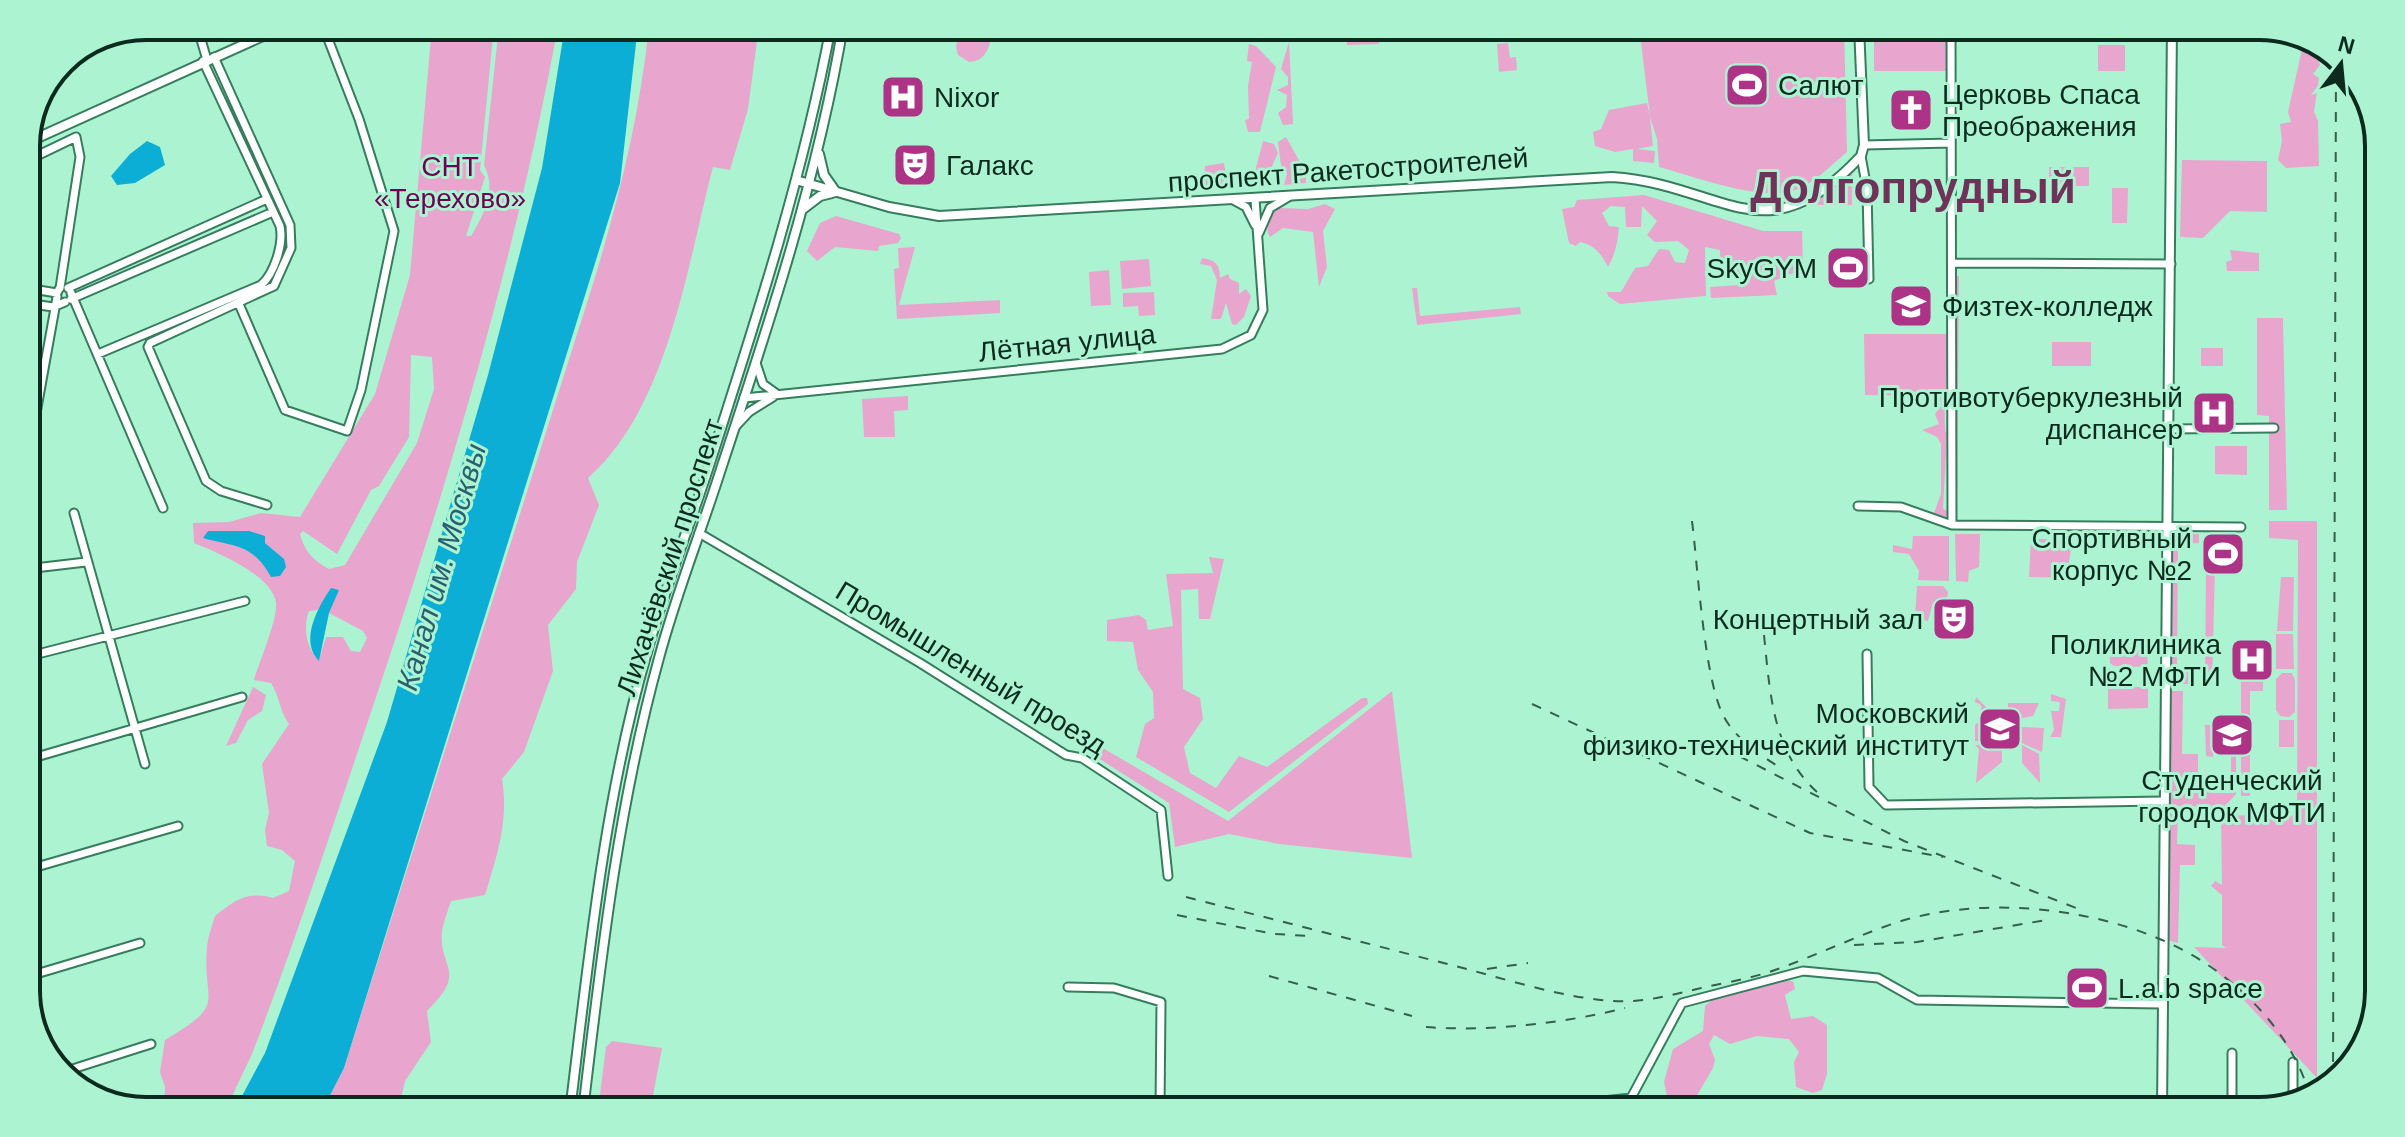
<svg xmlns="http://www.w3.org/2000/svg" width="2405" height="1137" font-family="Helvetica,sans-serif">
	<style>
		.green { fill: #e8a5cd; fill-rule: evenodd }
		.water { fill: #0caed6 }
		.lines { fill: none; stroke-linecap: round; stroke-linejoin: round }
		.minor-casing { stroke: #367d5e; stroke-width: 11 }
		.major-casing { stroke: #367d5e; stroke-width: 12 }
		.minor { stroke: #fff; stroke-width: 7 }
		.major { stroke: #fff; stroke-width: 8 }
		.rail { stroke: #355f4c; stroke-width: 2; stroke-dasharray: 10 10; stroke-linecap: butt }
		.labels { text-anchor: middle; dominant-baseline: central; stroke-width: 6; stroke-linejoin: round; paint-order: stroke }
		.poi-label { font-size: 28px; fill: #0c2b1e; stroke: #acf4d1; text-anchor: start }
		.park-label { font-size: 28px; fill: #700054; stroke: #acf4d1 }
		.street-label { font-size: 28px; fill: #0c2b1e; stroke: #acf4d1 }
		.water-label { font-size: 30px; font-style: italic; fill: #295f70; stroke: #acf4d1 }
		.town-label { font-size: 44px; font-weight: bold; fill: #6f3259; stroke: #acf4d1 }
		.rim { fill: none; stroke: #0c2b1e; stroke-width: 4 }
	</style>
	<rect width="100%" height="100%" fill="#acf4d1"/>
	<path class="green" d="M432,26H494L480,170L485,177L466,236H471C484,214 497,190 484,165L499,26H558C514,268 441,506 362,739C327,844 292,950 252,1054L225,1111H164L165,1087L160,1072L165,1040C229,1002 202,1005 207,947C208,937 212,926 215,916C235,900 247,891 273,898L289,891L295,861L282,850L267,846L265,830L269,813L262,764L289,724C279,710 280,697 271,683L254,680C259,662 278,619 276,603C273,575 216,552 194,543L193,523L229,522L261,513L300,517L375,394L410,275ZM411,355L432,357L434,389L417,443L345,565L329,569C313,560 305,552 300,534L303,531L337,554L371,490L379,486L409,437ZM208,531L265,543L278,554L267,569L258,556ZM338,591L329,613L363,631L367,638L360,652L351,651L343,637H326L319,660C306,650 303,626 309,611L317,610Z
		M649,26H759L748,109L730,170L713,167C687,266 668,408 588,478L599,505L577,562L576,589L548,625L553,671L524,752L502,779C509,821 497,856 485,895L451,901C448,910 444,921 442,931C438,969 469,970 427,1011L431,1042L405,1081L398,1111H322L344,1068L593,284C619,198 640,115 649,26Z
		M961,26H994C990,42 989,61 969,62L958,55L956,46Z
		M1639,26H1844L1847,152C1831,165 1813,185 1792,191C1758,201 1693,176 1659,167L1657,139L1650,117L1653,146L1637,149L1655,151L1654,163L1633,161V149L1615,152L1595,146L1593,132L1601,129L1609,110L1647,103L1650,116Z
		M1874,26H1947V71H1874Z
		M1378,27L1379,44L1347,45L1346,29Z
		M2312,38L2317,43L2316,55L2320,65L2313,74L2319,78L2314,112L2318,121L2319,166L2286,168L2278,160L2282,141L2280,124L2291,122L2288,112L2303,45Z
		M1289,42L1293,124L1283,125L1278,113L1286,107L1287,95L1277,90L1288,85V77L1281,69Z
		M1508,43L1510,58L1516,57L1517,70L1499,72L1497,44Z
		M1249,44L1256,46L1276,67L1260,132H1248L1245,120L1249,119L1248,86L1252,62L1247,61Z
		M2098,45H2125V71H2098Z
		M1286,137L1306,173V183L1284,185L1287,173L1281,165L1278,142Z
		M1263,141L1274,144L1278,153L1268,175L1276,186L1251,187Z
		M2182,160L2267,161V212L2230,211L2203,238L2180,237Z
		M1224,163L1228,188L1203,190L1205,166Z
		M2049,167H2089V186H2049Z
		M1852,173V205H1818L1816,201Z
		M2112,188H2128L2127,223H2112Z
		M1644,195L1763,231H1802L1803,269L1774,281L1777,295L1711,298L1710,287L1739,285L1744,276L1721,277L1720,250L1705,247L1706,296L1620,304L1608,296L1607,292H1621L1635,268L1648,266L1659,249L1669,250L1675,262L1685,263L1689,250L1678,241L1655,242L1647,235L1657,221L1642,206L1641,227H1626L1625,207L1611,206L1602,213L1609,226L1619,227C1618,241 1615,255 1608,267C1602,255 1595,245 1580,242L1576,246L1569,243L1562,209L1574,207L1577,200Z
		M1325,204L1335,209L1323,231L1327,267L1319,287L1313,232L1283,228L1270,237C1264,227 1269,215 1279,208L1308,209Z
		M836,216L899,234L901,238L898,243L879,246L878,251L835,247L817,261L807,251L820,223Z
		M915,247L899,305L1000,300V313L897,319L894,269L899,268L898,248Z
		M2230,250L2259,253V271H2227L2226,262L2232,260Z
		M1202,258C1215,260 1220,264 1220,278L1228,274L1230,279L1239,283V294L1246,289L1251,296L1244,317L1236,325L1232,324L1226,303L1221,319H1211L1217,280L1211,266L1200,264Z
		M1149,259L1151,286L1122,289L1120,261Z
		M1109,270L1111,305L1091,306L1089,272Z
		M1954,276H1959L1957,521L1954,517Z
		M1412,288H1417L1420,316L1520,307L1521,314L1417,325Z
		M1154,292L1155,315L1139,316L1138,306L1123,307V293Z
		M2257,318H2283L2287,510H2269V416L2257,415Z
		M1864,334H1949C1949,353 1941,428 1947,435L1943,509L1948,511L1946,517L1934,513L1941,494V444L1937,437L1922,430L1939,424L1935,414L1941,406L1940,396L1865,395Z
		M2052,342H2091V366H2052Z
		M2201,348H2223V366H2201Z
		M908,396V410L894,411L895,437H864L862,399Z
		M2215,446H2247V475L2215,474Z
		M2269,521H2317V1078L2194,947L2226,948L2222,945V895L2211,886L2215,881L2222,885L2221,815L2297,816L2298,540L2269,538Z
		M1955,534H1980L1979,567L1969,571L1968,582L1956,581Z
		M2173,534H2199V543L2178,544L2177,667L2195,668L2194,684H2172Z
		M1913,536H1949V581L1918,580L1919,571L1909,554L1893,552V545L1912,549Z
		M2031,539H2073L2066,578L2029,577Z
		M1209,557L1224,559L1210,619H1199L1198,589L1181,590L1183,689L1200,698L1203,719L1184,747L1190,773L1216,788L1239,756L1267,767L1362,698H1367L1368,704L1229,812L1136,757L1145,724L1154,718L1153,692L1138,670L1133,642L1107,641V620L1139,615L1146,620L1148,630L1173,626L1166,574L1213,573Z
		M2206,567H2234L2215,569L2212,684L2205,683Z
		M2281,577H2294L2293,631H2277Z
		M1917,586H1943L1948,592L1946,605L1933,602L1928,621L1915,618Z
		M2276,634H2293L2294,669H2276Z
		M2110,642L2119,650H2147L2148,667L2114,666L2110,663Z
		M2241,669H2263V691H2250V796H2241Z
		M2282,673H2292L2295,680V712L2289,717L2280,716L2276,710V679Z
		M253,687L266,695L262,711L248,720L236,743L226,746Z
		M2108,687H2148V708L2108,709Z
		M1392,691L1412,858L1279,844L1229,834L1175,847L1169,803L1068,739L1070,729L1228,821Z
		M2171,691H2183L2182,754H2198V774H2214V793H2231V732L2213,731V757L2206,756L2205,725H2236V794L2224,807L2170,806Z
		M2051,694L2066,699L2061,737H2050L2054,730L2051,711H2059L2060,702L2051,701Z
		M1976,697L2001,722L2000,743L1975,741V725L1982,719L1981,705L1975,702Z
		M2008,703H2039L2033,716L2008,721Z
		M2279,720H2294V747H2279Z
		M2021,727L2044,728L2042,752L2022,743Z
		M1975,745L2002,746V762L1976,783L1979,749Z
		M2022,745L2039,754L2040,783L2022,763Z
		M2168,814H2178L2177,844L2195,845V865H2180L2178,943L2167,940Z
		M1784,981H1793L1795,989L1785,995L1791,1019L1813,1016L1827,1025V1074L1822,1090L1813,1093L1796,1087L1794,1062L1799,1052L1789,1039L1757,1036L1730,1044L1714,1035L1709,1044L1715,1060L1713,1068L1688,1111H1670L1664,1082L1673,1049L1703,1031L1705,1006L1712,1000Z
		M612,1041L662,1048L650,1111H598L606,1047Z"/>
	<path class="water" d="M565,26H638L620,183L344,1068L322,1111H234L265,1053L387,722L488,375L542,168Z
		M147,141L160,147L165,165L135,183L117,185L111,176L130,154Z
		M208,531H249L265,536V543L284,559L286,567L280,576L271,577C253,544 236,547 203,538Z
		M331,588L339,590L329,613L319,661C299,641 318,607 331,588Z"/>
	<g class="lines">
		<g class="minor-casing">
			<path id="minor" d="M197,26L207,60
				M1951,26L1952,525
				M214,57L290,225L291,248L274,286L150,343L148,347L206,481L221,491L267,505
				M1864,145L1951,143
				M1861,156L1867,189L1869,279
				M26,161L76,137L80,157L60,288
				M1233,200L1246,207L1255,225
				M1259,233L1270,208L1290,196
				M1952,263L2171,264
				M26,288L57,293L59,289
				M68,288L267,199
				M71,293L163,508
				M71,299L273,212
				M26,303L53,307L65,302
				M239,304L285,410L347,431L361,390L394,231L359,119L323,26
				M98,354L261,285C274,274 284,244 280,226L203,61
				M756,363L763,384L777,394
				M744,398L1222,349L1251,335L1263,310L1255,199
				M736,426L749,412L773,397
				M2168,429L2274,428
				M26,469L57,297
				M1858,506L1901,507L1952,525L2241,527
				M74,513L145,764
				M699,533L920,663L1066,755L1082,758L1161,810L1168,876
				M26,569L86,562
				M1867,654L1869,787L1886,805L2163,801
				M26,657L245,601
				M26,760L242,697
				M26,870L178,826
				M26,977L140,943
				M1068,987L1114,988L1161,1002L1160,1111
				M2374,1014L2376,130
				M2293,1062V1101
				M63,1072L151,1044
				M1508,1111L1631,1098L1682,1003L1803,971L1878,978L1917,1000L2161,1004
				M2232,1111V1053"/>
		</g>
		<g class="major-casing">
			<path id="major" d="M26,143L285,26
				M819,154L824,175L836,192
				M796,180L889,207L939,216L1612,177C1724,184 1764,260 1861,156L1864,145L1859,26
				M803,209L820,196L832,193
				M570,1111C589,957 604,801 647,652C664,590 688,530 708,469C755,323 803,176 831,26
				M583,1111C601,959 618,806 659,658C676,594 701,532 721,469C769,324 818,176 843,26
				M2162,1111L2172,26"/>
		</g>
		<use href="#minor" class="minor"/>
		<use href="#major" class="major"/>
		<path class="rail" d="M1692,521C1698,568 1704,680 1724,717C1736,739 1759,754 1779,767
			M1764,635C1770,692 1772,752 1818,793
			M1532,704L1810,833L1943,857
			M1739,756L1904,841L2076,908
			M1186,897C1276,920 1366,943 1455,966C1506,979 1559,997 1612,1001C1641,1003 1668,996 1697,989C1722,983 1750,979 1775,970C1815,956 1854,937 1895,923C1989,892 2123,909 2205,963C2253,995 2294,1040 2310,1096
			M1177,915L1274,934L1310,936
			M1854,945L1917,942L2052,919
			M1487,969L1528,963
			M1269,976L1412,1016
			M1426,1027C1487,1032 1566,1023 1625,1008
			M2333,1082L2336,59"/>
	</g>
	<defs>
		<g id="stadium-square" transform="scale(2.3)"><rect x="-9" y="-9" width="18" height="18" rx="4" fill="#ad3387" stroke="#acf4d1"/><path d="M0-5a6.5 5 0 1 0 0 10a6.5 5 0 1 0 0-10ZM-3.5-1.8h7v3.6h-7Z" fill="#fff"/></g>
		<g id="hospital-square" transform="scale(2.3)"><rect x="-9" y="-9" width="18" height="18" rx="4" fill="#ad3387" stroke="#acf4d1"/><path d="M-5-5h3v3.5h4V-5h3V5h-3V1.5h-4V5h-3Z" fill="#fff"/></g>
		<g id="church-square" transform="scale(2.3)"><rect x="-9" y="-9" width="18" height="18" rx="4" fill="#ad3387" stroke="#acf4d1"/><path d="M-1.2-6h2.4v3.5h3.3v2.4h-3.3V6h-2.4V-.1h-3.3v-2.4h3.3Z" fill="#fff"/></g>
		<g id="theatre-square" transform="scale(2.3)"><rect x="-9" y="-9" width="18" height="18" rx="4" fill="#ad3387" stroke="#acf4d1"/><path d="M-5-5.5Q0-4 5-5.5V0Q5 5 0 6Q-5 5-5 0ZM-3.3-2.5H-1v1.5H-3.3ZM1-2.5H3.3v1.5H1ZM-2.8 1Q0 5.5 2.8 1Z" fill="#fff"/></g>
		<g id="university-square" transform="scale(2.3)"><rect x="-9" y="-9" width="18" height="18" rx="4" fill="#ad3387" stroke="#acf4d1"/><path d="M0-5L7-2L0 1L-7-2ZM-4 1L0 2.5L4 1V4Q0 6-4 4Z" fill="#fff"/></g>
	</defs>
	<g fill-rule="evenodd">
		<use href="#stadium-square" x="1747" y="85"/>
		<use href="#hospital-square" x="903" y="97"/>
		<use href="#church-square" x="1911" y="110"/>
		<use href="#theatre-square" x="915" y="165"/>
		<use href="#stadium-square" x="1848" y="268"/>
		<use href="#university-square" x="1911" y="306"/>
		<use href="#hospital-square" x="2214" y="413"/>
		<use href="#stadium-square" x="2223" y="554"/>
		<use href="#theatre-square" x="1954" y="619"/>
		<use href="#hospital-square" x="2252" y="660"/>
		<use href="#university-square" x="2000" y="729"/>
		<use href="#university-square" x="2232" y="735"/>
		<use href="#stadium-square" x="2087" y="988"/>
	</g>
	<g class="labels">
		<g class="poi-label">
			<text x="1778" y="85">Салют</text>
			<text x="1942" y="94">Церковь Спаса<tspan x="1942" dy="32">Преображения</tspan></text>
			<text x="934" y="97">Nixor</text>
			<text x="946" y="165">Галакс</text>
			<text x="1817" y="268" text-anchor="end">SkyGYM</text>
			<text x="1942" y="306">Физтех-колледж</text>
			<text x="2183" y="397" text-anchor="end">Противотуберкулезный<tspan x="2183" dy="32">диспансер</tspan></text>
			<text x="2192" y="538" text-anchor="end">Спортивный<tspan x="2192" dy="32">корпус №2</tspan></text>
			<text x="1923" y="619" text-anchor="end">Концертный зал</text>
			<text x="2221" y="644" text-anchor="end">Поликлиника<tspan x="2221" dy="32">№2 МФТИ</tspan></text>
			<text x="1969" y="713" text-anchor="end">Московский<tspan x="1969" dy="32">физико-технический институт</tspan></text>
			<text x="2232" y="780" text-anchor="middle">Студенческий<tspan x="2232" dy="32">городок МФТИ</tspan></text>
			<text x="2118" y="988">L.a.b space</text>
		</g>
		<g class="park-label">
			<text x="450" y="166">СНТ<tspan x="450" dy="32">«Терехово»</tspan></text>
		</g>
		<g class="street-label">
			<text transform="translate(1348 170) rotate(-4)">проспект Ракетостроителей</text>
			<text transform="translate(1067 343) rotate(-6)">Лётная улица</text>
			<text transform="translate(670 557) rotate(-72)">Лихачёвский проспект</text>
			<text transform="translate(971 668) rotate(31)">Промышленный проезд</text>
		</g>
		<g class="water-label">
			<text transform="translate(441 567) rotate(-74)">Канал им. Москвы</text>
		</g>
		<g class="town-label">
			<text x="1913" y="187">Долгопрудный</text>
		</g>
	</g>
	<path d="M0 0H2405V1137H0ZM146 40H2259A106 106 0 0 1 2365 146V991A106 106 0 0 1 2259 1097H146A106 106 0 0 1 40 991V146A106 106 0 0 1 146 40Z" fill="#acf4d1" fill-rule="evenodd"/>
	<path class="rim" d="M146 40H2259A106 106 0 0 1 2365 146V991A106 106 0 0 1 2259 1097H146A106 106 0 0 1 40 991V146A106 106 0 0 1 146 40Z"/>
	<g transform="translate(2341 64) rotate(16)" stroke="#acf4d1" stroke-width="6" paint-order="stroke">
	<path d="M0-6L14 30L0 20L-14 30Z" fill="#0c2b1e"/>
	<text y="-12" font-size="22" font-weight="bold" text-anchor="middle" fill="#0c2b1e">N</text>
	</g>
</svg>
